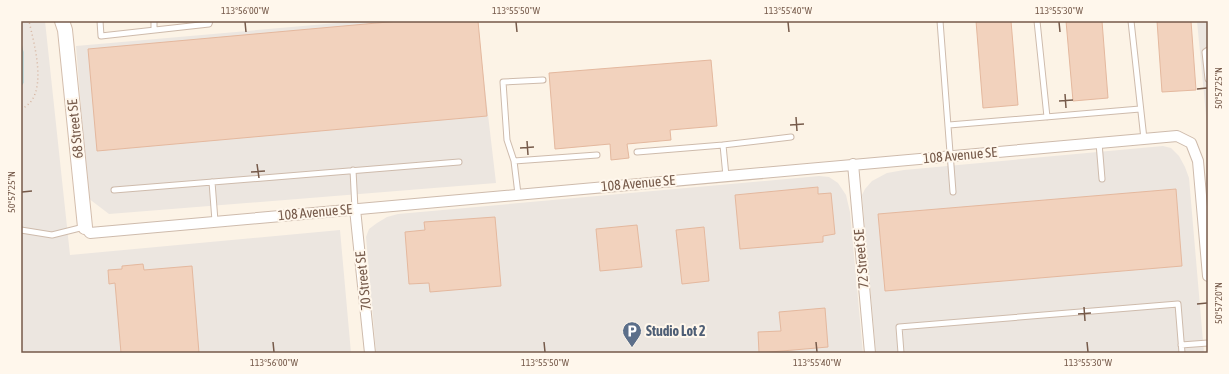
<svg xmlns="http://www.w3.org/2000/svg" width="1229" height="374" font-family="'Asap Condensed',sans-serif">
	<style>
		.industrial { fill: #ece6e0 }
		.water { fill: #bae0e6; stroke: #a0d0d8 }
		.building { fill: #f2d2bd; stroke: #e4b89e }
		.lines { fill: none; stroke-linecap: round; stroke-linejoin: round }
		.lane-casing { stroke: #cebbac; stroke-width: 7 }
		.street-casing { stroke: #cebbac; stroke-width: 12 }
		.secondary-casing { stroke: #d3bdac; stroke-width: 16 }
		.path { stroke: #d7b5a0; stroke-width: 1.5; stroke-dasharray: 1 3; stroke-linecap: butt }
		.lane { stroke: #fff; stroke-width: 5 }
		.street { stroke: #fff; stroke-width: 10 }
		.secondary { stroke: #fff; stroke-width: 14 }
		.ticks { fill: none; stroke: #765a4a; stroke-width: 1.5 }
		.labels { text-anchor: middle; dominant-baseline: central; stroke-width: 4; stroke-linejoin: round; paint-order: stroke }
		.street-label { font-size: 14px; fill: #765a4a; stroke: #fff7ec }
		.service-label { font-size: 14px; font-weight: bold; fill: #4e5e75; stroke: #fff7ec; text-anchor: start }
		.neatline { fill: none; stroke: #765a4a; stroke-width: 1.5 }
		.ticks-label { font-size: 10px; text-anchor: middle; fill: #765a4a }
	</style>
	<rect width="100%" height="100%" fill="#fcf3e6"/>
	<path class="industrial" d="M21,21H45L70,255L340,230L351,353H21Z
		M360,21H477L496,183L109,214L88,198L76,46Z
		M1197,21H1208V136Z
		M1163,146L1171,148L1179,156L1185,167L1189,178L1204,353H876L862,195L865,189L872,181L887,173L904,170Z
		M819,176L829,177L838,183L846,195L850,212L863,353H376L366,237L369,229L377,223L387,217L398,214Z"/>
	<path class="water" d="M21,43L23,52V83L21,86Z"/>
	<path class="building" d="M399,21H478L487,116L97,151L88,49Z
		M976,21H1011L1018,105L983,108Z
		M1066,21H1102L1108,98L1073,101Z
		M1157,21H1191L1196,90L1162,92Z
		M711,60L717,126L670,130L671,140L627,144L629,158L611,160L610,144L555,149L549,73Z
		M818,187V194L831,193L835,234L823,236V242L740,249L735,195Z
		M1176,189L1182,266L885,291L878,214Z
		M495,217L501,286L430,292L429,283L409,284L405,232L425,230L424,222Z
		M637,225L642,267L600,271L596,229Z
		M704,227L709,281L682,284L676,230Z
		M143,264L144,270L192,266L199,353H121L115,283L109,284L108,270L122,269V266Z
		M825,308L828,347L759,353L758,332L781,331L779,312Z"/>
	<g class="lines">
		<g class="lane-casing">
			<path id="lane" d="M100,21L101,36L209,24L210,21
				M154,21V30
				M940,21L953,192
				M1037,21L1047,117
				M1131,21L1144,139
				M1208,50L1205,52L1208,79
				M949,125L1140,109
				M1099,143L1102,179
				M637,152L723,145
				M514,161L597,155
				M353,170L355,209
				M726,176L723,145L791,137
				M212,182L215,221
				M114,190L459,162
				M518,194L514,161L507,140L503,82L543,80
				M21,230L52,235L84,227
				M1181,345L1208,343
				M901,353L899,327L1178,304L1182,353"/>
		</g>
		<g class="street-casing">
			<path id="street" d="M853,164L870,353
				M355,209L370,353
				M85,227L90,233L1177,136L1191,143L1198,161L1208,276"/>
		</g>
		<g class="secondary-casing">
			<path id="secondary" d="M62,21L65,30L85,227"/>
		</g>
		<path class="path" d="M21,109C50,97 34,44 29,21"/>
		<use href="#lane" class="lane"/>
		<use href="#street" class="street"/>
		<use href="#secondary" class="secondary"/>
	</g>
	<path class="ticks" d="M245,22L246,32M516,22L517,32M788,22L789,32M1059,22L1060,32M1197,89L1207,88M1065,94L1066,108M1059,101L1073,100M796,117L797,131M790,125L804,124M527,141L528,155M520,148L534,147M257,164L259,178M251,172L265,171M22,192L32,191M1197,304L1207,303M1084,307L1085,321M1078,314L1091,313M273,342L274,352M544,342L545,352M816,342L817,352M1087,342L1088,352"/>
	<defs>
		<g id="parking-pin" transform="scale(1)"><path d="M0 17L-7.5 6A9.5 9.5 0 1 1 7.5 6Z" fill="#5c6f8a" stroke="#fff7ec"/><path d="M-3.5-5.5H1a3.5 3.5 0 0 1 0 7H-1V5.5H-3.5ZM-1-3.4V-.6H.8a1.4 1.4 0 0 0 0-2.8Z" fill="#fff"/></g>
	</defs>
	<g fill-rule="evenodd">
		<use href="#parking-pin" x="632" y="331"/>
	</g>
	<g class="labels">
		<g class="street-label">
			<text transform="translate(75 129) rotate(-96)">68 Street SE</text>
			<text transform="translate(960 155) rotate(-5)">108 Avenue SE</text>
			<text transform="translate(638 183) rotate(-5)">108 Avenue SE</text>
			<text transform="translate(315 212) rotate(-5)">108 Avenue SE</text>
			<text transform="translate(861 259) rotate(-95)">72 Street SE</text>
			<text transform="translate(363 281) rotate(-96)">70 Street SE</text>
		</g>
		<g class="service-label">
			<text x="646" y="331">Studio Lot 2</text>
		</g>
	</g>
	<rect width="1229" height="374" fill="none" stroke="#fff7ec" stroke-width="44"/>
	<rect x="22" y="22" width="1185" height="330" class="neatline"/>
	<g class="ticks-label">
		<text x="245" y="14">113°56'00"W</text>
		<text x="516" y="14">113°55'50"W</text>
		<text x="788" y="14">113°55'40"W</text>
		<text x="1059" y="14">113°55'30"W</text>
		<text transform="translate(1218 88) rotate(-90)" y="4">50°57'25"N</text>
		<text transform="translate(11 192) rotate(-90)" y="4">50°57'25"N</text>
		<text transform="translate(1218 303) rotate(-90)" y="4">50°57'20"N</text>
		<text x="274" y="366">113°56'00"W</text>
		<text x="545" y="366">113°55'50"W</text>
		<text x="817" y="366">113°55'40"W</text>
		<text x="1088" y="366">113°55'30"W</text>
	</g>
</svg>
